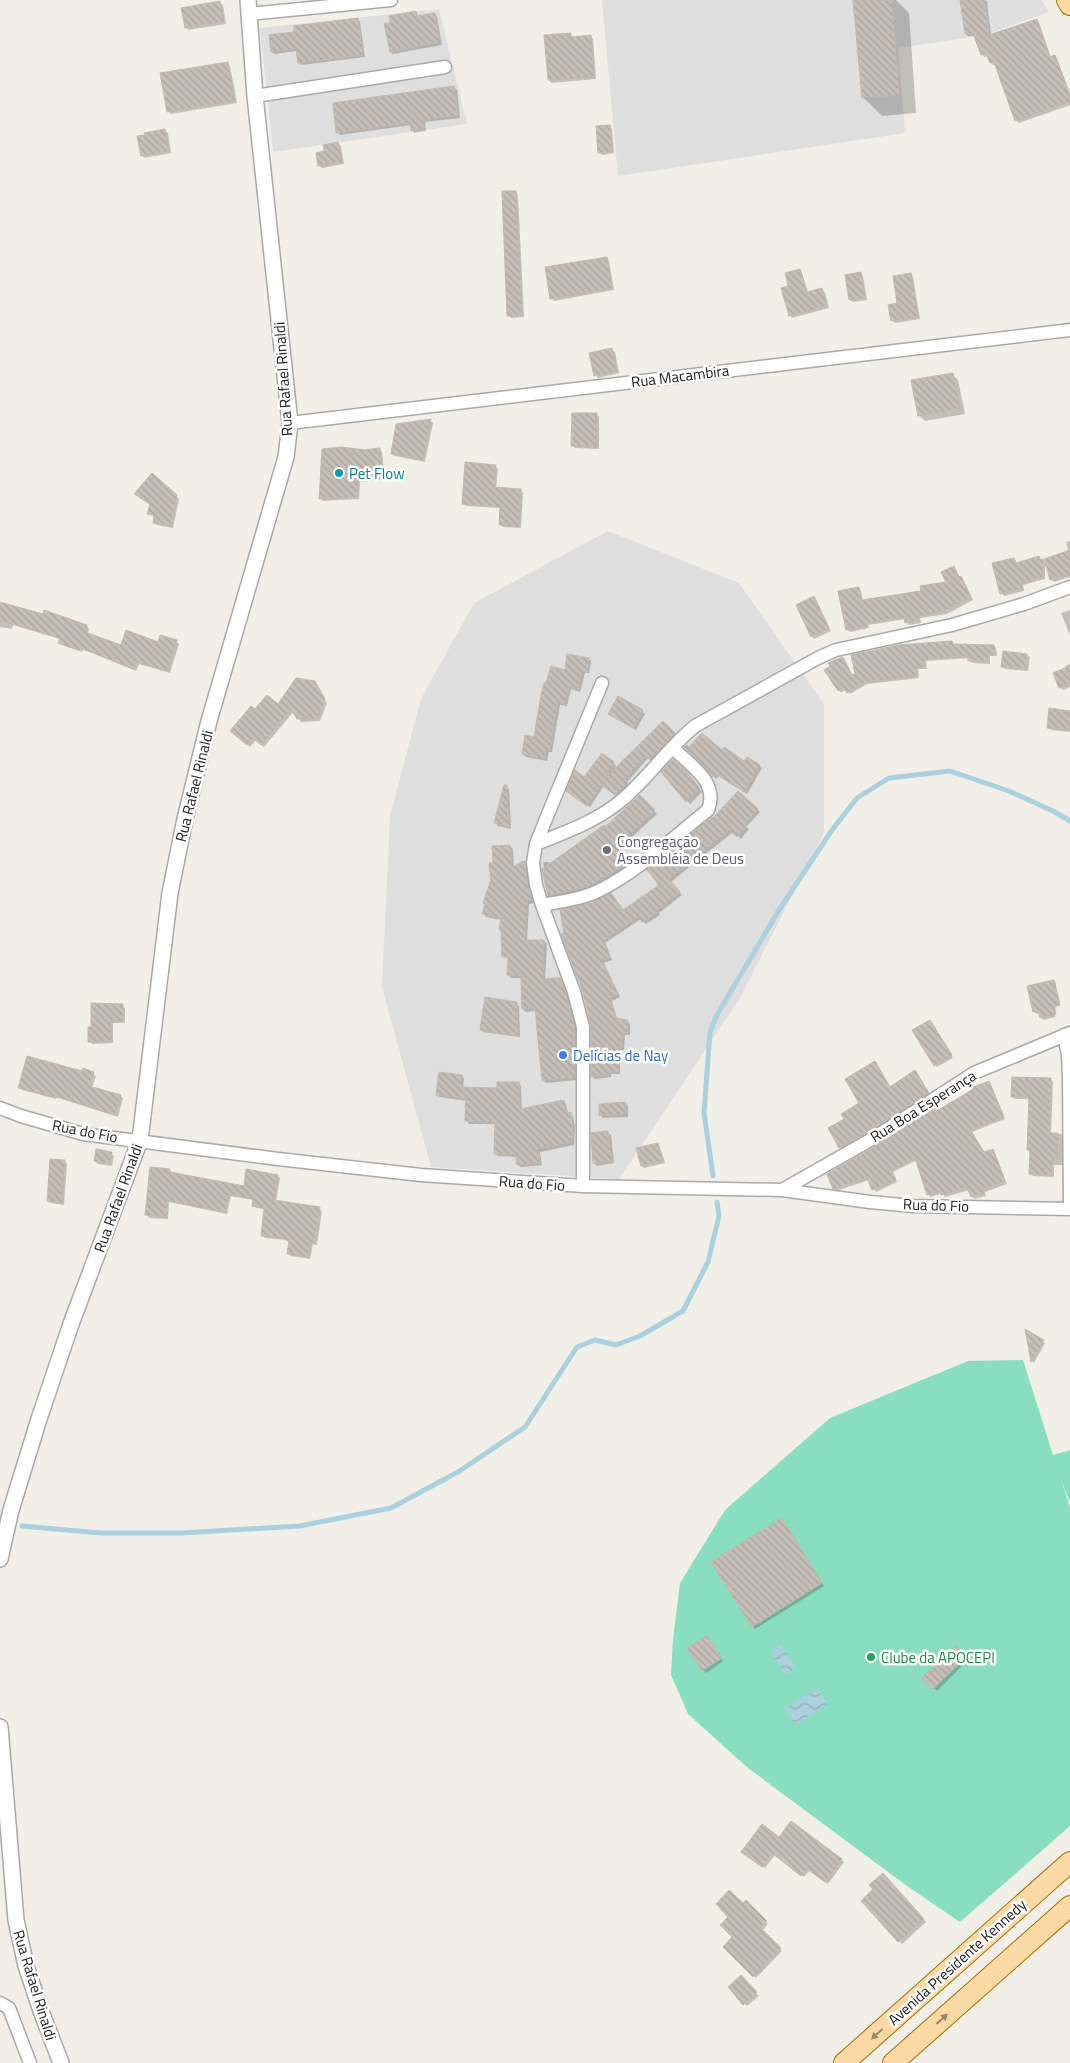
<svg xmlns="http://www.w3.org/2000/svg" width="1070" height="2063" font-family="'Titillium Web',sans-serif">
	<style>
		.residential { fill: #dfdede }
		.pitch { fill: #89dec1 }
		.water { fill: url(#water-waves) }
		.shadow { fill: #0003 }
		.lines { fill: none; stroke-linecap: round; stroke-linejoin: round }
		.stream { stroke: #aad0dd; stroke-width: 5 }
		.building { fill: url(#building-back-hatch); stroke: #c3b7ab }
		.minor-casing { stroke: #a8a8a8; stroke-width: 15 }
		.tertiary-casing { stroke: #a8a8a8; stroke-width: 18 }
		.primary-casing { stroke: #9b7004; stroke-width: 22 }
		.minor { stroke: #fff; stroke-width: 12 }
		.tertiary { stroke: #fff; stroke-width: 15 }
		.primary { stroke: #fad9a5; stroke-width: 20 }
		.oneway { fill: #98866a }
		.culture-dot { fill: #0f9aa8; stroke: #fff; stroke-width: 2 }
		.worship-dot { fill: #6b7280; stroke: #fff; stroke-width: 2 }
		.shop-dot { fill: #3f7fe0; stroke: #fff; stroke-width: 2 }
		.leisure-dot { fill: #2e9e5b; stroke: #fff; stroke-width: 2 }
		.labels { text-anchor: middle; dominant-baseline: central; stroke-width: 5; stroke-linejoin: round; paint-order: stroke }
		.street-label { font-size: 15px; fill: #212121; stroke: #fff }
		.culture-label { font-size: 15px; fill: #0d838f; stroke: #fff; text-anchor: start }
		.worship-label { font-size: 15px; fill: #5b616d; stroke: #fff; text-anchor: start }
		.shop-label { font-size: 15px; fill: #366cbe; stroke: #fff; text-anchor: start }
		.leisure-label { font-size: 15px; fill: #27864d; stroke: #fff; text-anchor: start }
	</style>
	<defs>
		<pattern id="water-waves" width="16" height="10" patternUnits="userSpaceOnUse" patternTransform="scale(1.25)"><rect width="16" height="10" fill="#aad0dd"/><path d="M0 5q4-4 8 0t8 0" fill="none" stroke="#92b2bd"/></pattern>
		<pattern id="building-back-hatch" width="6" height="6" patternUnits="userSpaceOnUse" patternTransform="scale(1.25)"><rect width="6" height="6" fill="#c6beb8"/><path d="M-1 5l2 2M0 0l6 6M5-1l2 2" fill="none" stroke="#aaa39e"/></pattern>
	</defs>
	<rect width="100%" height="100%" fill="#f1efe8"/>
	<path class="residential" d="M602,0H1042L1049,12L986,35L898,48L905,133L618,176Z
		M439,9L467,124L273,152L260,28Z
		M608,531L739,583L824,704V833L740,998L619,1179L431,1167L382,987L390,816L421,699L474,603Z"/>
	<path class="pitch" d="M1023,1360L1053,1455L1070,1450V1503L1061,1479L1070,1508V1826L960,1922L907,1886L748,1768L688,1714L671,1675L673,1639L680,1583L725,1510L830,1418L968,1361Z"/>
	<path class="water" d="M776,1646H782L794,1666V1669L787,1674L784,1673L771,1654L773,1649Z
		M818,1688L828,1704L795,1725L785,1708Z"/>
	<path class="shadow" d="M855,0H896L909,13L916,113L882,116L863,97Z
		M972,0L987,1L991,35L1036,21L1039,23L1051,58L1055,56L1057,59L1070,93V105L1019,123L1016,120L996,64L993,65L991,63L988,56L984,57L982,54L975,36H968L966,34Z
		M220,3L223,5L226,24L188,30L186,28Z
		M416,13L418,17L434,14L437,17L442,45L393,54L391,52V24Z
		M358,20L360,22L365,57L301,65L299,62L297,51L275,54L272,52L296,33Z
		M570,34L573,38L590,36L593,39L596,79L551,83L549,80Z
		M228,63L230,66L237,103L171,114L168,111Z
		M454,87L457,90L460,118L425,122L426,131L414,133L411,125L340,135L338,133Z
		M610,126L612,129L614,153L602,155L599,152Z
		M165,131L168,133L171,153L144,158L142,155L146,136Z
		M338,143L341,146L344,164L322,168L319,165L326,152Z
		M516,192L518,195L524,317L511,318L508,315Z
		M607,258L609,261L614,290L554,301L552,298Z
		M800,270L802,273L808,293L822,290L825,292L829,308L792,318L790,315V286Z
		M860,274L863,276L867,300L853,302L850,300Z
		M911,274L913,277L920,319L895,323L892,320Z
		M612,350L615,352L619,373L598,378L595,375Z
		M952,374L958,380L965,414L925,421L919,415Z
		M597,415L599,417V449L575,448L573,445Z
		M431,421L433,423L425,462L395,456L392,454Z
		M380,449L382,452L385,480L360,482L359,499L323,501L320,498L365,451Z
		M495,466L498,469L496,489L520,490L523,493L521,528L503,527L501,525L502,508L466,506L463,503Z
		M152,475L179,499L173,528L157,525L154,522L155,517L149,513Z
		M1070,541V577L1054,582L1051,579L1069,552L1066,542Z
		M1039,557L1045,563V579L1023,585L1024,591L1004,596L1002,593L1014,559L1017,564Z
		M953,568L963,580L973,600L947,614L920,618L921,623L909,625L906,619L868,625L869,628L850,632L847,629L859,589L861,591L863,601L922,592L948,583Z
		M814,598L831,631L814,639L812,636Z
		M0,604L87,626L89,629L88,634L122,647L176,641L179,644L170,673L139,664L136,671L83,649L82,652L62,645L59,643L60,639L13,625L12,629L0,627Z
		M1070,610V636L1061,613Z
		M952,642L955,645L994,646L996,648L997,656H990V664L972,663L969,658L926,661L927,669H918L919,678L867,684L850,694L846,689L841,693L839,690L843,658L852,676Z
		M1027,655L1030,657L1028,671L1005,669L1003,667Z
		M589,659L591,661L589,673H585L580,692L571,689L567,706L560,705L552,752H549L547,761L526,757L523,754L535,738L566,671Z
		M1070,664V687L1063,690L1060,687L1066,669L1065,666Z
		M315,683L327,703L320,721L301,722L294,711L264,747L256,740L250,747L234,734L256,711L278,706Z
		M642,711L645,714L636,730L609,714Z
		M1070,712V732L1051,730L1048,727Z
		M663,723L677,736L653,762L649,757L626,783L630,786L618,797L604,786L590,807L570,794L585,779L613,763L616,766L612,772Z
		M689,749L722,752L745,762L747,758L762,768L747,794L719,776L716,779Z
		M692,778L702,792L690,804L677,790Z
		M506,787L509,789L511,829L498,826L496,823Z
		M738,792L760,812L746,827L749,829L741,839L733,832L671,882L682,895L659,913L660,915L646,924L641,919L605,943L612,960L604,963L620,997L612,1001L617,1019L627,1021L630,1024V1035H625L624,1050H620V1074H611V1077L595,1079L592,1076V1025L583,989L563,934L623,912L661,885Z
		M640,796L657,814L620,848L631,865L595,887L551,898L549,895L543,862H548L551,865L605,829Z
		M510,846L513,849L514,868L525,863L527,866L534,903L529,904L527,941H544L547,944L545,980L560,979L563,982L569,998L577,1032V1080L546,1083L543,1080L537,1011L526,1012L523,1009L522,978H511L508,975L509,959L503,956L502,920L486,917L484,914L494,864Z
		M1054,981L1056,983L1055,1017L1043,1020L1040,1014H1037L1034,1012L1029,987Z
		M516,1003L519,1006L520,1037L483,1032L481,1029Z
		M122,1005L125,1008V1023H113V1043L92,1044L90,1041L92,1028Z
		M932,1024L953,1058L937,1067L935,1065Z
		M83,1072L93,1074L96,1076L92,1088L120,1096L123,1098L118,1117L57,1097L56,1099L22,1090L19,1087Z
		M917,1075L930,1096L843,1150L840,1147L829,1129L890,1088Z
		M462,1076L464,1079L463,1088L499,1089L519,1083L521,1086L522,1110L563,1101L566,1104L568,1114L573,1116L575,1127L574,1145L540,1152L542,1165L521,1167L518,1165L517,1157L498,1156L496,1154V1124H469L467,1121V1101L440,1097L437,1095Z
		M1051,1079L1053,1082L1051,1134H1061L1063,1137L1064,1165H1054V1177L1033,1176L1030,1173L1031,1153L1028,1150L1030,1099H1015L1012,1096Z
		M989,1082L1005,1119L972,1132L985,1153L993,1150L995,1153L1007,1184L985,1192L986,1196L974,1199L969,1190L945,1197L942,1193L931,1197L928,1194L917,1160L893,1172L897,1182L876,1192L869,1180L836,1191L834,1188L940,1111Z
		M625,1103L628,1106V1117L603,1118L601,1115Z
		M608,1133L611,1135L614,1163L597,1166L594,1163L592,1134Z
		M658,1144L660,1147L665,1163L644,1168L642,1166Z
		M111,1153L114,1156L112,1166L98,1164L95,1161Z
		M64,1161L67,1164L64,1205L51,1203L48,1201Z
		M169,1170L173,1173L245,1187L277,1176L280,1178L276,1202L319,1209L322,1211L317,1245L313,1244L310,1259L291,1256L288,1253L290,1242L288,1240L265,1238L262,1235L265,1209L256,1208L254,1205V1200L231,1196L227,1214L169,1202L168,1219L149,1218L147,1215Z
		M1027,1331L1045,1343L1034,1363L1032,1361Z
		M784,1522L824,1586L755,1629L753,1626Z
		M709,1640L723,1661L706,1673L703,1670Z
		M956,1648L968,1660L937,1691L924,1678Z
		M779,1838L841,1860L844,1862L828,1884L810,1870L804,1877L775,1855L765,1868L745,1854Z
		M883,1874L926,1922L902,1944L863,1901L875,1889Z
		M746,1902L768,1924L762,1931L782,1951L756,1978L724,1947L734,1937L742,1905Z
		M741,1977L759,1996L747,2006L729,1987Z"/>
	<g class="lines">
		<path class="stream" d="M713,1176L704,1113L710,1032L717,1015L779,910L832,830L857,798L889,778L950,771L1009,791L1053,811L1070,821
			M22,1526L100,1533H181L300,1526L391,1508L458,1472L525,1427L577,1347L595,1340L616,1345L640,1336L683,1311L708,1262L719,1216L717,1202"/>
	</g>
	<path class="building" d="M853,0H892L899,95L862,98Z
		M960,0H985L989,35L1037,19L1050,57L1055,55L1070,96V101L1015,121L994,62L990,63L986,53L981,55L973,33L965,34Z
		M220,1L224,21L185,28L181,8Z
		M416,11L417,16L435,13L440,42L390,52L384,23H390L389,16Z
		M358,18L363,55L298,63L296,49L271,52L269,35L294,32V26Z
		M571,33V37L591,35L594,77L548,80L544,35Z
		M228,62L235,101L167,112L160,73Z
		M454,86L458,115L423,120L424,129L411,131L410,123L336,133L333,103Z
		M610,125L613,151L598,153L596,126Z
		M165,129L169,151L141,156L137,136L145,135L144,133Z
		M338,142L342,162L318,166L316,153L324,151L323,145Z
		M502,191H516L522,315L507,316Z
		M607,257L612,288L550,299L545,267Z
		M800,269L807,292L822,288L827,305L789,316L781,288L788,286L785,273Z
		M861,272L865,298L849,300L845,275Z
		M911,273L918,317L891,321L888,305L897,303L893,276Z
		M612,348L617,371L594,376L589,353Z
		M953,373L960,408L918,416L911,380Z
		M572,413H597V447L571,446Z
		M431,419L423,460L391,454L396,424Z
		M341,447L365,450L380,448L383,478L358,480L357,497L319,499L322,449Z
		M465,462L496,465L494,487L521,489L519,526L499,525L500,507L462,504Z
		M152,473L177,495L171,526L153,523L154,515L147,514L150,504L134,494Z
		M1070,550V574L1050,580L1044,559Z
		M1039,556L1040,560L1043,559V577L1021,583L1022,588L1000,594L992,563L1014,558L1016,563Z
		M954,566L959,577L961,576L971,597L945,610V611L918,616L919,620L905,623L904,617L867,623V626L846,630L838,591L859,587L862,600L921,591L920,586L946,582L941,572Z
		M814,596L829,628L811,637L796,605Z
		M0,602L43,614L44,610L87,625L85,632L121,645L126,630L158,642L160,635L177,640L168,671L136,662L134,669L80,648L79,650L58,643L60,638L0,620Z
		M952,641L953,644L994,645L995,654H988L987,661H968V656L924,659L925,667H916L917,676L864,682L847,693L843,687L838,691L824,670L830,666L828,663L843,657L852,675L855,674L851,655L899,645Z
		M1003,651L1027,654L1026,669L1001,667Z
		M567,654L589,658L587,672L582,671L578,690L569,687L565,704L557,703L550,751L546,750L545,759L522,754L525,735L534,737L541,695L544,683H546L551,666L565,670Z
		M1070,666V684L1059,688L1053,673Z
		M296,678L315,681L325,699L318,719H297L291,709L261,745L253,738L247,745L230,731L251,706L255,709L267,695L278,704Z
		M618,696L643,710L633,728L608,714Z
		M1049,708L1070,711V730L1047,728Z
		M663,721L675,733L650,760L646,756L625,779L628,783L615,795L601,785L587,806L566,791L575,770L584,777L602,753L614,762L605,778Z
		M702,733L722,750L724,747L744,761L747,757L760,765L744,792L716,774L712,777L701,763L684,747L687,745L689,747Z
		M673,759L689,774L700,789L686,802L661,772Z
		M504,785H507L509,827L494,823Z
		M738,791L758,809L745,824L747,826L737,837L729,830L669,879L680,892L657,910L658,912L642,922L638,917L604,940L610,957L602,960L618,994L610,998L616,1018L628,1020L627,1033H623L622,1048L618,1047V1072H609V1075L591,1077V1025L582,989L561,934L564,933L560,910L590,903L611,893L623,910L659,885L647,870L712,817L713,818Z
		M640,795L655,810L618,845L629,862L592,885L548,896L542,869L604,825L605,827Z
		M510,845L512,868L521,862L525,861L528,886L532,900L527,901L525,940H544L543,979L560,978L566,994L575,1028V1078L542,1080L535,1008L522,1009L521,976L507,975L508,957H502L501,930L499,929L501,918L482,914L485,904L483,903L491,880L489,863H493L492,846Z
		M1054,980L1060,1005L1054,1007L1056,1014L1040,1018L1038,1011L1033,1012L1027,986Z
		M485,997L517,1002L518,1036L480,1030Z
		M91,1003L123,1004V1021H111V1041L88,1042V1027H91Z
		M930,1020L952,1055L934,1066L912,1030Z
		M27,1056L82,1071L83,1068L94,1072L89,1086L121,1095L115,1115L54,1096V1097L18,1088Z
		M875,1061L890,1087L915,1070L929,1093L839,1148L828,1128L844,1119L841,1114L859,1103L845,1079Z
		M439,1072L462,1075L461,1087L497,1088V1082H519L520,1109L564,1100L567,1113L571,1112L573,1124L572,1142L538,1149L540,1163L517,1165L516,1155L494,1154L495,1122L465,1121L466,1099L436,1095Z
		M1012,1077L1051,1078L1049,1133H1058L1057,1159H1052V1175L1029,1174L1030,1150H1027L1029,1097H1011Z
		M989,1081L1004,1117L970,1130L984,1152L993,1149L1005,1181L983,1189L984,1193L971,1197L967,1187L941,1195L940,1191L927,1195L915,1158L891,1170L896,1180L872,1190L867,1178L833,1189L827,1174L876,1146L938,1106L940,1109L972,1090L971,1088Z
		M625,1102L626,1114L599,1116V1104Z
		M608,1131L612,1161L593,1163L591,1133Z
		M658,1143L663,1161L641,1166L636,1148Z
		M96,1149L112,1152L110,1164L94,1161Z
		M50,1159L65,1160L62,1203L47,1201Z
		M150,1167L170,1169V1172L244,1186L246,1169L278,1175L274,1200L320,1207L315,1243L310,1242L308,1257L287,1254L289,1241L286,1240V1239L261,1236L264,1208L252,1206L253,1199L228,1195L225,1212L167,1200L166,1217L145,1215Z
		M1025,1329L1044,1340L1031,1362Z
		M782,1518L822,1583L752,1627L711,1562Z
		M707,1636L722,1658L702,1671L687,1648Z
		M956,1646L966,1657L933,1689L922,1678Z
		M791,1821L842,1859L825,1882L807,1869L801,1876L772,1853L762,1867L741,1852L762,1824L779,1837Z
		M883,1873L924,1919L898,1942L861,1901L873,1889L869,1885Z
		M729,1890L743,1903L746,1900L767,1921L760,1927L781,1948L753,1977L723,1947L732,1937L720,1925L728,1917L716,1904Z
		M741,1975L757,1992L743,2005L728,1987Z"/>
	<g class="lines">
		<g class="minor-casing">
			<path id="minor" d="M249,14L391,0
				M255,96L445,67
				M290,423L1070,330
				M536,844C566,832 597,821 622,800C648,778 668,748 695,726L818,658L836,650L952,625L1024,604L1070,587
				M542,905C562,901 584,899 602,889C638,871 676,835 708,810C719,782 691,766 673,748
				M1064,1035L1068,1055L1069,1076L1070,1209
				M0,1108L21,1116L83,1134L278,1159L421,1175L583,1186L782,1190L870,1202L913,1206L1070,1209
				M583,1186V1027L574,992L542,905L536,885L533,863L536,844L546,819L602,683
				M782,1190L872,1139L974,1073L1070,1033
				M0,2003L9,2008L30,2063"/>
		</g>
		<g class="tertiary-casing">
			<path id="tertiary" d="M0,1559L11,1510L39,1419L71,1324L140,1140L170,893L185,819L209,721L286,457L290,423L255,96L248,0
				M0,1727L16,1920L26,1966L41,2011L61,2063"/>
		</g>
		<g class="primary-casing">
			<path id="primary" d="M1067,0L1070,5
				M844,2063L1070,1862
				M893,2063L1070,1906"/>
		</g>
		<use href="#minor" class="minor"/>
		<use href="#tertiary" class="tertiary"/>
		<use href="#primary" class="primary"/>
	</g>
	<defs><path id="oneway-solid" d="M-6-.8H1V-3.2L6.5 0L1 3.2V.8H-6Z" transform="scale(1.25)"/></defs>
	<g class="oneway">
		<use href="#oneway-solid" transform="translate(942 2019) rotate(-42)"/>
		<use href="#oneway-solid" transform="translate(877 2034) rotate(138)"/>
	</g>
	<circle class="culture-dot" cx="339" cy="473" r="5"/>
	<circle class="worship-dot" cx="607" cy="850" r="5"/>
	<circle class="shop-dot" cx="563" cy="1055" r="5"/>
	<circle class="leisure-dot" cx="871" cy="1657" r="5"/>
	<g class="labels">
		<g class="street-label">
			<text transform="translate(680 376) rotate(-7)">Rua Macambira</text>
			<text transform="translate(283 379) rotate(-94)">Rua Rafael Rinaldi</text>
			<text transform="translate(194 786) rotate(-76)">Rua Rafael Rinaldi</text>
			<text transform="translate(923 1106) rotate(-32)">Rua Boa Esperança</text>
			<text transform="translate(85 1131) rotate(11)">Rua do Fio</text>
			<text transform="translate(532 1183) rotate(4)">Rua do Fio</text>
			<text transform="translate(118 1198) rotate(-70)">Rua Rafael Rinaldi</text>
			<text transform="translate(936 1205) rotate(2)">Rua do Fio</text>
			<text transform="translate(957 1962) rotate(-42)">Avenida Presidente Kennedy</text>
			<text transform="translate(35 1985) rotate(73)">Rua Rafael Rinaldi</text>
		</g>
		<g class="culture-label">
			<text x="349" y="473">Pet Flow</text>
		</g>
		<g class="worship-label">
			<text x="617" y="841">Congregação<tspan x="617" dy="17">Assembléia de Deus</tspan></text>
		</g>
		<g class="shop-label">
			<text x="573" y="1055">Delícias de Nay</text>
		</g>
		<g class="leisure-label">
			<text x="881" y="1657">Clube da APOCEPI</text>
		</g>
	</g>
</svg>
